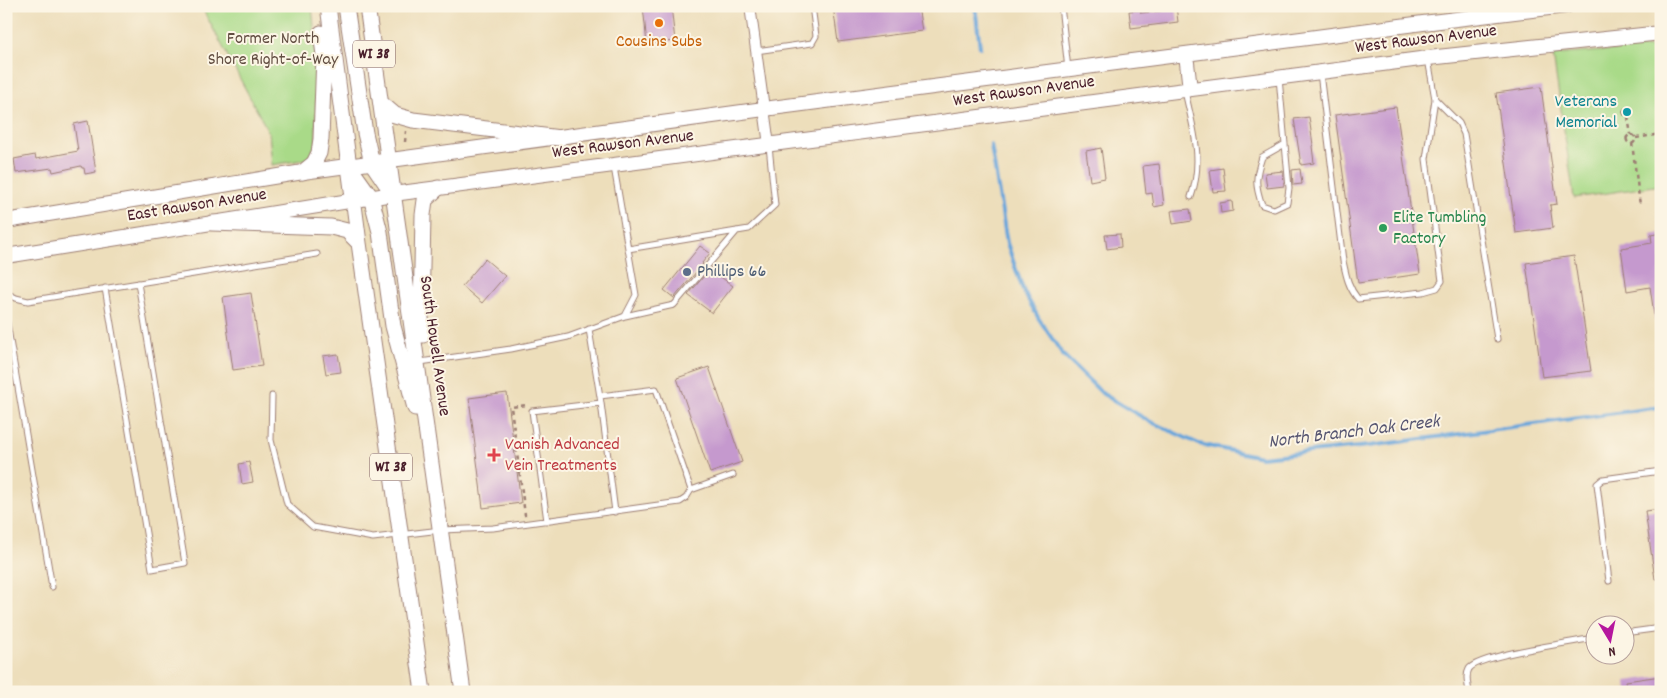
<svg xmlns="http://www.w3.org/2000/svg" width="1667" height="698" font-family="Dekko,sans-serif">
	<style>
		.green { fill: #a9da88; stroke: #7a7c5a }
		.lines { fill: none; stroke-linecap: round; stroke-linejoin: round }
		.stream { stroke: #69a6db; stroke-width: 4 }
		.building { fill: #c599ce }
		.lane-casing { stroke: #9c7e73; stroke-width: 7 }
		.street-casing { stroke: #9c7e73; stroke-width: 12 }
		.secondary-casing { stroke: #9c7e73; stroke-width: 16 }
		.primary-casing { stroke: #9c7e73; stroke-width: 17 }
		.path { stroke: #9c7e73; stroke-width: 2.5; stroke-dasharray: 4 4; stroke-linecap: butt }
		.lane { stroke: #fff; stroke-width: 5 }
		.street { stroke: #fff; stroke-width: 10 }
		.secondary { stroke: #fff; stroke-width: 14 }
		.primary { stroke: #fff; stroke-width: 15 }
		.food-dot { fill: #e8710a; stroke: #fcf5e5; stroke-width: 2 }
		.culture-dot { fill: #0f9aa8; stroke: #fcf5e5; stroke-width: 2 }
		.leisure-dot { fill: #2e9e5b; stroke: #fcf5e5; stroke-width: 2 }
		.service-dot { fill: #5c6f8a; stroke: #fcf5e5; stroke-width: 2 }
		.health-dot { fill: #e0444e; stroke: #fcf5e5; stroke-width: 2 }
		.labels { text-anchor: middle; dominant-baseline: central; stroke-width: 4; stroke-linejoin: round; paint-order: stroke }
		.shield { fill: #fcf5e5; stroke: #7f5f63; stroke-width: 1 }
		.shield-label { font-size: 16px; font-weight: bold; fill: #4a1f2b }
		.park-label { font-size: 18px; fill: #624e42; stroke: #fcf5e5 }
		.street-label { font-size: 18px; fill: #4a1f2b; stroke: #fcf5e5 }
		.food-label { font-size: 18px; fill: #c56008; stroke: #fcf5e5 }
		.culture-label { font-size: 18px; fill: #0d838f; stroke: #fcf5e5; text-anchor: end }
		.leisure-label { font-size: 18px; fill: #27864d; stroke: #fcf5e5; text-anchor: start }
		.service-label { font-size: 18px; fill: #4e5e75; stroke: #fcf5e5; text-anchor: start }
		.health-label { font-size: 18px; fill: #be3a42; stroke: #fcf5e5; text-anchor: start }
		.water-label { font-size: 19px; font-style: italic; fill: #565571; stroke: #fcf5e5 }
	</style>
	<rect width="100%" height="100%" fill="#fcf5e5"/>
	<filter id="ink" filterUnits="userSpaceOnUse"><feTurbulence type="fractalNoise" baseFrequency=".02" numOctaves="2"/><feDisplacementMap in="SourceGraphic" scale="10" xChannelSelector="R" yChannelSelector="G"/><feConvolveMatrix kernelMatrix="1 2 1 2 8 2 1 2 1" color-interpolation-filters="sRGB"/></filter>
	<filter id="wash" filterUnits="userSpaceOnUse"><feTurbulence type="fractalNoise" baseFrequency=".0096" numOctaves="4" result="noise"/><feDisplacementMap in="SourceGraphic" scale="20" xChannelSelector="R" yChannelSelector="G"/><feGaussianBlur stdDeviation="1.12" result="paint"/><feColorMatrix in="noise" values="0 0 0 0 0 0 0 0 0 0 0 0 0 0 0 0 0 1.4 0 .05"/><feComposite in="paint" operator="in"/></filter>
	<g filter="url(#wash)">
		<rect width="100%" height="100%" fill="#eddebb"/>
		<path class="green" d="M201,6H312L316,47V144L308,159L272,165L269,133Z
			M1661,46V185L1574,198L1553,55Z"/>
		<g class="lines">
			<path class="stream" d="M975,6L980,47
				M991,145L1007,243L1023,290L1039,319L1063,355L1103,394L1149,421L1199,444L1261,457L1369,446L1661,407"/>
		</g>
		<g id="blocks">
			<path class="building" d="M643,6H671L675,41L647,44Z
				M833,6H918L922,31L838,42Z
				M1161,6H1176L1178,22L1131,28L1129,11L1140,10L1141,13L1161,11Z
				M1541,87L1557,204L1550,205L1553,228L1516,233L1496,93Z
				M1396,107L1420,274L1358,283L1335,115Z
				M1309,117L1313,145L1312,146L1314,163L1301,165L1294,119Z
				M88,121L96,172L85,174L84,168H82L81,166L53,172L52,168L16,173L14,159L35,155L36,159L78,151L74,124Z
				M1101,148L1105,178L1090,181L1086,151Z
				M1159,164L1164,205L1154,207L1152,193L1146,194L1143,166Z
				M1223,168L1226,191L1213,192L1210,170Z
				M1300,169L1302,184L1293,185L1292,170Z
				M1283,171L1284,186L1267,188L1265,173Z
				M1232,201L1233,211L1221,213L1220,203Z
				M1190,209L1192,221L1173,224L1171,211Z
				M1661,233V321H1655L1650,287L1627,291L1621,248L1652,243L1651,235Z
				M1120,234L1121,247L1107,249L1105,235Z
				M700,246L710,253L702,263L703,264L674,298L664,290Z
				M1574,256L1591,371L1542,377L1526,263Z
				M485,259L505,276L482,303L462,286Z
				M710,269L733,286L712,313L688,295Z
				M251,293L262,366L233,370L223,297Z
				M338,354L341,372L326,374L323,356Z
				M709,367L742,462L710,473L677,378Z
				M507,393L521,503L483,508L469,398Z
				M249,462L253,482L242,484L239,464Z
				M1661,509V579H1655L1645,511Z
				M1661,676V692H1627L1626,681Z"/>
		</g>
	</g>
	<g filter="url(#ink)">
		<use href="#blocks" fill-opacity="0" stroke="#9c7e73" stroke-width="1"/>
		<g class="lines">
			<g class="lane-casing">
				<path id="lane" d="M1061,6L1068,69
					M756,51L812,43L816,36L812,6
					M1320,73L1343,261C1346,275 1348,287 1358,299L1423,292L1437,288L1442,281L1426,159L1435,99L1428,59
					M1279,78L1289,188L1287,203L1274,209L1262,205C1255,185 1255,178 1262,157L1285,144
					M1185,91C1193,129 1204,159 1191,197
					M1435,99L1459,123L1464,134L1497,339
					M628,249L749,229L775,205L769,146
					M105,288L152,569L185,563L138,283
					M6,293L16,298L28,301L317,254
					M625,316L674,305L737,231
					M6,317L52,587
					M589,329L601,403L615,512
					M420,362L511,349L568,337L625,316L636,295L614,167
					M272,396L271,440L287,504L313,527L373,538L441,530L493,528L680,502L686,498L691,490L656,389L600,396
					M691,490L733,475
					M547,521L532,411L601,403
					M1609,581L1597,484L1603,479L1661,471
					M1624,633L1661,628
					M1469,692C1468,684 1465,676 1469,669C1478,655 1574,642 1594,638"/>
			</g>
			<g class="street-casing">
				<path id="street" d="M750,6L769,145"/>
			</g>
			<g class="secondary-casing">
				<path id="secondary" d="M1186,54L1190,89
					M6,221L303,172L764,109L1423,23L1566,6
					M6,256L393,194L1428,58L1661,33"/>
			</g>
			<g class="primary-casing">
				<path id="primary" d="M328,6L359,243L423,692
					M346,6L365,133L372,163L391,191
					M367,6L463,692
					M381,103L395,115L413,120L560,138
					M351,169L371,197L380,232L393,326L415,408
					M303,172L314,163L319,153L321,139L324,55L321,33
					M212,223L331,227L347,231L359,243
					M423,335L421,318L423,215L425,200L438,188"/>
			</g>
			<path class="path" d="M1623.5 112a4.5 4.5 0 1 1 9 0a4.5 4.5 0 1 1-9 0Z
				M1628,117L1631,135
				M1626.5 139a4.5 4.5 0 1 1 9 0a4.5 4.5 0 1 1-9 0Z
				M1636,138L1661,134
				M405,142L406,131
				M1632,143L1640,205
				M524,515H525L511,407L527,405"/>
			<use href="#lane" class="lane"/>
			<use href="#street" class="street"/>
			<use href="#secondary" class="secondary"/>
			<use href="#primary" class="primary"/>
		</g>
	</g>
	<circle class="food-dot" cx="659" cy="23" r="5"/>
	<circle class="culture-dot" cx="1627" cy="112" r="5"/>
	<circle class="leisure-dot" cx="1383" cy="228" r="5"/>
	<circle class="service-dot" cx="687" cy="272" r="5"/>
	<path class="health-dot" d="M491.5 447.5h5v5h5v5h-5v5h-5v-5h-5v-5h5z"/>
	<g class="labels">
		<g class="shield">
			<rect x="353" y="40.5" width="42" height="27" rx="4"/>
			<rect x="370" y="453.5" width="42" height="27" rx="4"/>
		</g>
		<g class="shield-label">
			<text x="374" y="54">WI 38</text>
			<text x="391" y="467">WI 38</text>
		</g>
		<g class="park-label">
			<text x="273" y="39">Former North<tspan x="273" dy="21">Shore Right-of-Way</tspan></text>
		</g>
		<g class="street-label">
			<text transform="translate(1426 40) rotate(-7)">West Rawson Avenue</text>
			<text transform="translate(1024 92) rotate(-8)">West Rawson Avenue</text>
			<text transform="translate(623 145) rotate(-7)">West Rawson Avenue</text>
			<text transform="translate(197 206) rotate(-9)">East Rawson Avenue</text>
			<text transform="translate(434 346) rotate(82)">South Howell Avenue</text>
		</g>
		<g class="food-label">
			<text x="659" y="42">Cousins Subs</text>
		</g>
		<g class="culture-label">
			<text x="1617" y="102">Veterans<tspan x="1617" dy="21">Memorial</tspan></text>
		</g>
		<g class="leisure-label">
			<text x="1393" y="218">Elite Tumbling<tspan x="1393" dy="21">Factory</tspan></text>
		</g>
		<g class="service-label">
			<text x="697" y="272">Phillips 66</text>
		</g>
		<g class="health-label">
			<text x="505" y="445">Vanish Advanced<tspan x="505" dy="21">Vein Treatments</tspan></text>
		</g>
		<g class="water-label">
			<text transform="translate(1354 433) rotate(-7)">North Branch Oak Creek</text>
		</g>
	</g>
	<rect width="1667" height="698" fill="none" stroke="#fcf5e5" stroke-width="25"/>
	<g transform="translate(1610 640) rotate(170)"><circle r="24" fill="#fcf5e5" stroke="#b59f9b"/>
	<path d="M0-4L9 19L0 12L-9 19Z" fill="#b5179e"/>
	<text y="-8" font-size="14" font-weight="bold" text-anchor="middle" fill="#4a1f2b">N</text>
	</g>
</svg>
